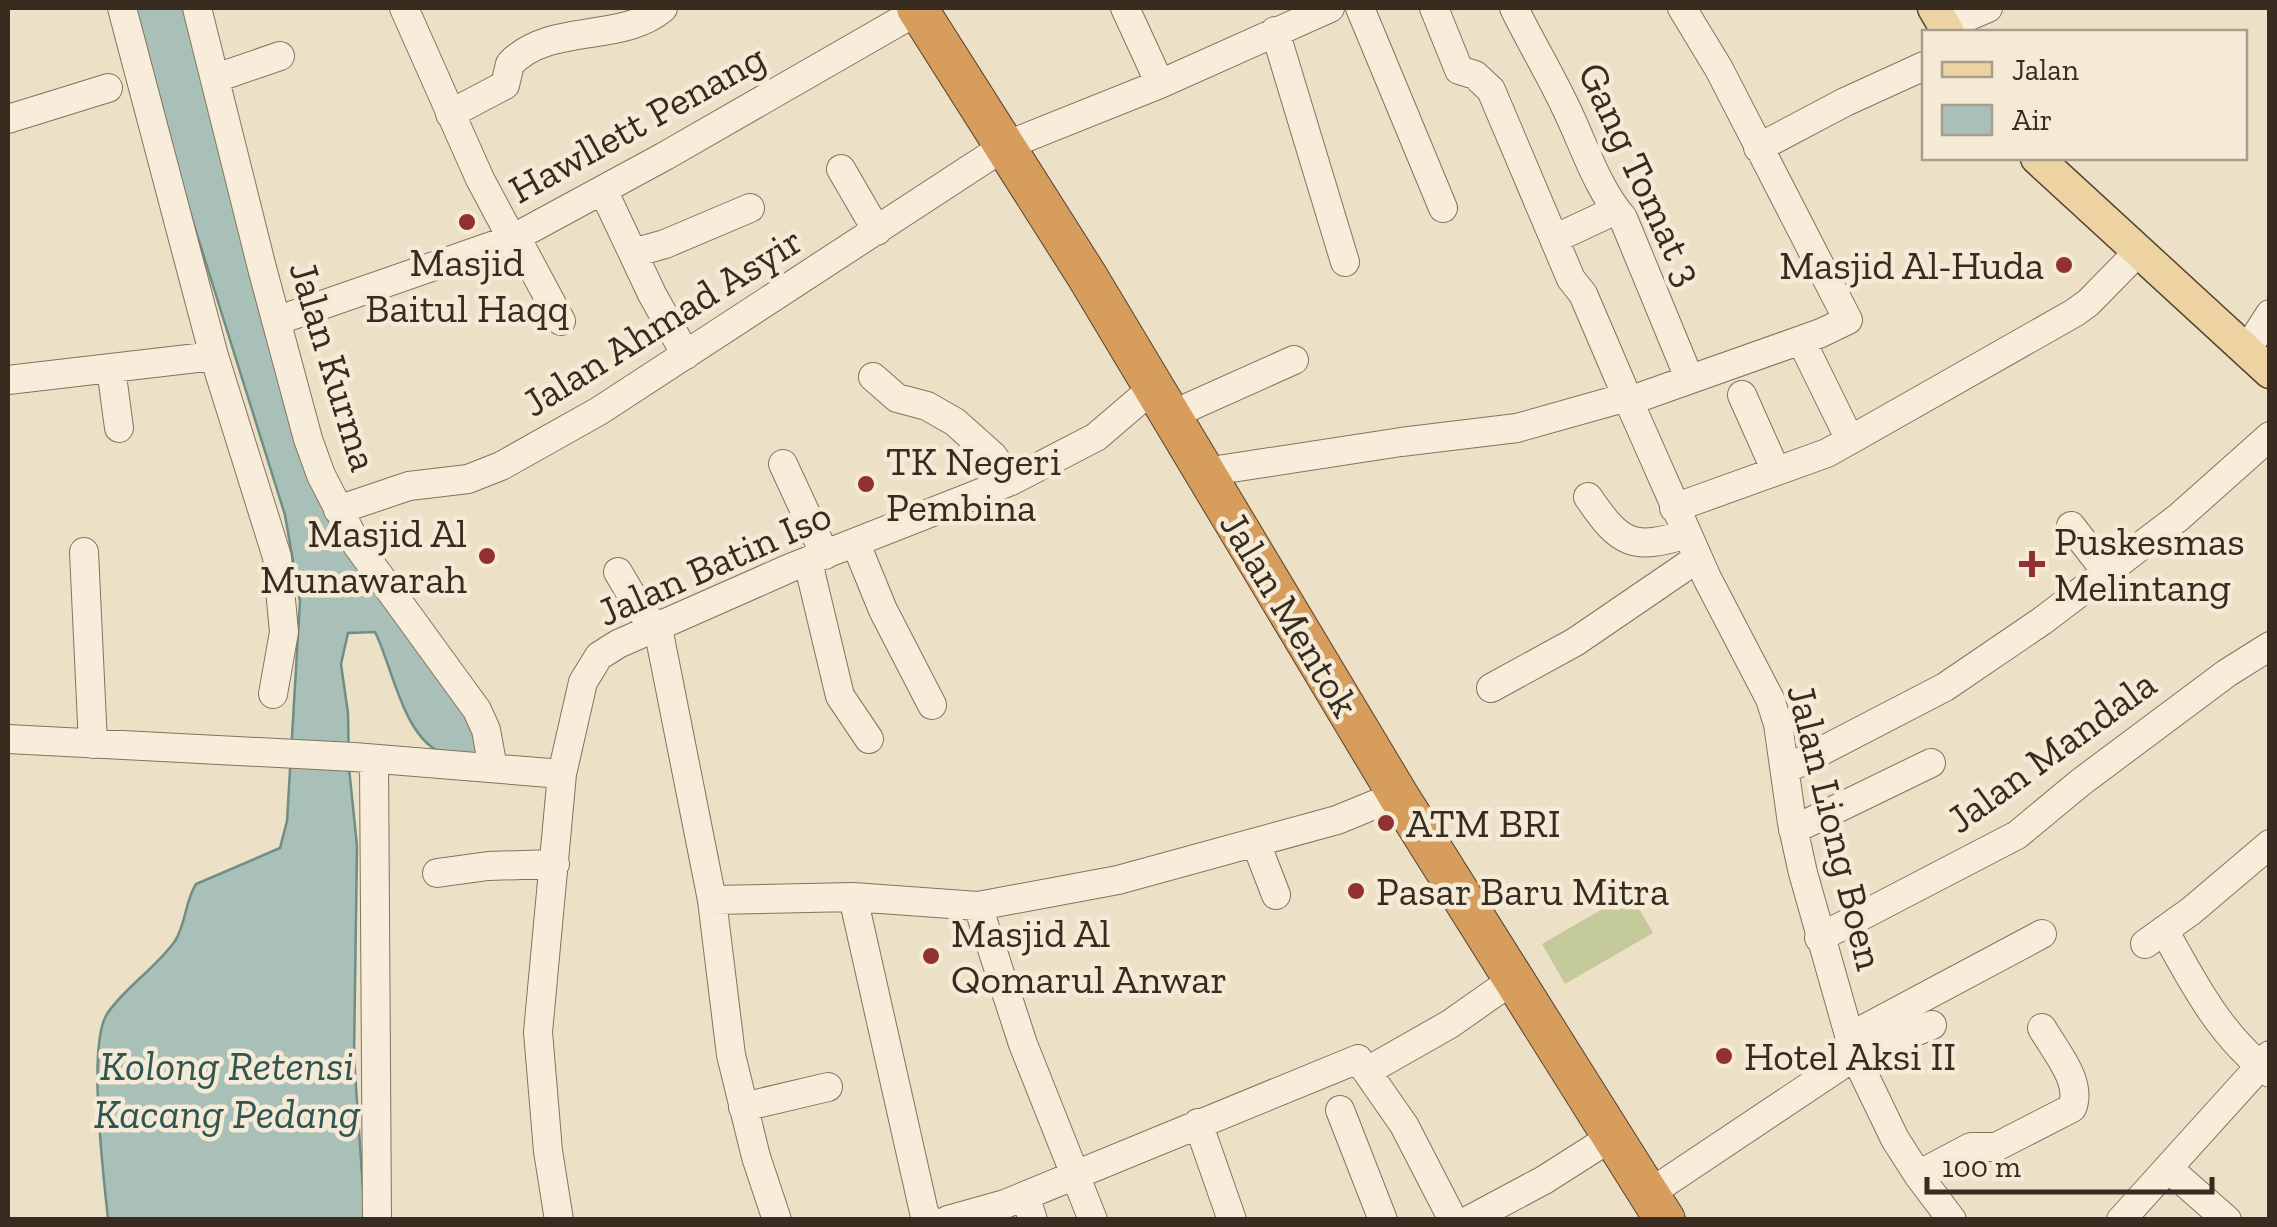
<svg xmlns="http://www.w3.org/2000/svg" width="2277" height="1227" font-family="'Zilla Slab',serif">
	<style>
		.green { fill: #c5ca9b }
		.water { fill: #a8c0b8; stroke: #6f8e85; stroke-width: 2.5 }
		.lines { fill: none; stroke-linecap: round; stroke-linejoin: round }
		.minor-casing { stroke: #86725d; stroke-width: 30 }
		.major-casing { stroke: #554131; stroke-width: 35 }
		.highway-casing { stroke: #554131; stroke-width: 42 }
		.minor { stroke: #f7edda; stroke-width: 28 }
		.major { stroke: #ecd3a1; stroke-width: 32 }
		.highway { stroke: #d69d5d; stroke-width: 40 }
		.poi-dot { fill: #923134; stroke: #f4ead6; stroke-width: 4 }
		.labels { text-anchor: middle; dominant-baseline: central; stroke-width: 9; stroke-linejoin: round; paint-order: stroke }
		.street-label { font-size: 40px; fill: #382b20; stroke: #f4ead6 }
		.poi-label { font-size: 40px; fill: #382b20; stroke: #f4ead6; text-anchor: start }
		.water-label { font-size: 42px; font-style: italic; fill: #305653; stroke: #f4ead6 }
	</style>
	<rect width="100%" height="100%" fill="#ece0c7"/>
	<path class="green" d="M1630,893L1653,933L1565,984L1542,944Z"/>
	<path class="water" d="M131,8H189L315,472L473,722L482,748L475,754C464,754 446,757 436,750C402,730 392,666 375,632L348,633L341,664L348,713L349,768L357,846L354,1057L365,1219H108C104,1179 87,1045 107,1014C123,989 156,968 175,941C186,924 185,901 196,884L280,848L287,821L300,601L285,515L156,104Z"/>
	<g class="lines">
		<g class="minor-casing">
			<path id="minor" d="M122,8L214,356L277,557L284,632L273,694
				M197,8L262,268L308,439L321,475L357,545L477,710L486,730L493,768
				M404,8L480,179L512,239L665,156L919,10
				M1125,8L1160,84
				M1360,8L1443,208
				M1434,8L1459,70L1475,75L1491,90L1571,279L1583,294L1627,397
				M1514,8C1530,41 1549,72 1565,106C1583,142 1596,187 1623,218L1689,378
				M1275,31L1345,262
				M1942,32L1944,27L1988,8
				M216,78L280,56
				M450,114L505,85L510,64C549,22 621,44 663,8
				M8,119L108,88
				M1758,148L1845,102L1924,66
				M841,169L877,231
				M603,190L652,294L686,355
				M516,237L561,321
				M1554,239L1616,210
				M633,253L665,244L750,208
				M276,321L512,239
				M1801,340L1850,440
				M2246,351L2270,314
				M111,368L119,428
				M873,377L897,398L927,406L955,422L993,456L1011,481
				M8,380L214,356
				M1742,395L1776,471
				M1629,401L1821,333L1848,320L1719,69L1682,8
				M1169,416L1294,360
				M783,464L825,555
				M1205,472L1401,442L1517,428L1627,397L1707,578L1770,699L1778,724L1792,823L1803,873L1855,1056L1650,1193
				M1588,497C1620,544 1632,551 1687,534
				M1674,508L1827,453L1859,435L2074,313L2088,303L2137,253
				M338,510L409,486L468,479L501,466L599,411L1005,146L1160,84L1330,8
				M2071,526L2108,574
				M856,544L883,610L932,705
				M84,552L93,744
				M808,562L840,696L869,739
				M618,572L641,611L658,628L712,900L853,897L978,906L1118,880L1337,820L1398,795
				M1491,688L1575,642L1698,558
				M8,739L354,757L562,774
				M374,759L377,1220
				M1785,770L1945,687L2042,621L2179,517L2270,436
				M1793,830L1931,763
				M1256,843L1276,895
				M437,873L488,866L555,864
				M853,897L924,1212L929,1220
				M712,900L731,1055L756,1157L777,1220
				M978,906L1023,1044L1093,1220
				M2164,930C2192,981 2222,1039 2270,1073
				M1819,938L2017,835L2081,782L2227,673L2270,646
				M2145,944L2191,911L2270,844
				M1932,1025L1855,1056L1895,1139L1918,1175L1971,1147H1996L2072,1108C2083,1082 2055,1051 2042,1028
				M1849,1037L2042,934
				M1369,1070L1450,1024L1514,979
				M743,1107L828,1087
				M1340,1110L1383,1220
				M1198,1123L1232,1220
				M2168,1168L2227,1220
				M1918,1175L1952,1220
				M1025,1196L1033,1220
				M559,1220L548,1151L538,1032L562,774L583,682L599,656L618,644L790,568L1011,481L1096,437L1152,389
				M948,1220L1005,1204L1358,1059L1404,1125L1453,1220
				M1469,1220L1544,1180L1613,1136
				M2121,1220L2270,1055"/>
		</g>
		<g class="major-casing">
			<path id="major" d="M1934,8L1948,32
				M2037,158L2270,372"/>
		</g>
		<g class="highway-casing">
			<path id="highway" d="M917,8L1087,276L1398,795L1665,1220"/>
		</g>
		<use href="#minor" class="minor"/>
		<use href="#major" class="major"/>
		<use href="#highway" class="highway"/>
	</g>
	<g class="poi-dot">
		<circle cx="467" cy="222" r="10"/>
		<circle cx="2064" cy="265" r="10"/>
		<circle cx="866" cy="484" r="10"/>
		<circle cx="487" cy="556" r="10"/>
		<path d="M2027 549h10v10h10v10h-10v10h-10v-10h-10v-10h10z"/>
		<circle cx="1386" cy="823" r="10"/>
		<circle cx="1356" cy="891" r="10"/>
		<circle cx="931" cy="956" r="10"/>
		<circle cx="1724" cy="1056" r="10"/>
	</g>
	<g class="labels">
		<g class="street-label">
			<text transform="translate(637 123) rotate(-29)">Hawllett Penang</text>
			<text transform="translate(1641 174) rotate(65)">Gang Tomat 3</text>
			<text transform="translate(662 321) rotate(-32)">Jalan Ahmad Asyir</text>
			<text transform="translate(334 366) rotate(73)">Jalan Kurma</text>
			<text transform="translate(714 563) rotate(-24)">Jalan Batin Iso</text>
			<text transform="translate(1290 614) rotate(59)">Jalan Mentok</text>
			<text transform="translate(2051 751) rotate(-36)">Jalan Mandala</text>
			<text transform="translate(1836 827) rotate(76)">Jalan Liong Boen</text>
		</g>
		<g class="poi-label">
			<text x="467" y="262" text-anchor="middle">Masjid<tspan x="467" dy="46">Baitul Haqq</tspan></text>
			<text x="2044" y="265" text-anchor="end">Masjid Al-Huda</text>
			<text x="886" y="461">TK Negeri<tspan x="886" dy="46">Pembina</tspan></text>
			<text x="467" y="533" text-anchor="end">Masjid Al<tspan x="467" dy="46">Munawarah</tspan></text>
			<text x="2054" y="541">Puskesmas<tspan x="2054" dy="46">Melintang</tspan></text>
			<text x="1406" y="823">ATM BRI</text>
			<text x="1376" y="891">Pasar Baru Mitra</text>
			<text x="951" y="933">Masjid Al<tspan x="951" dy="46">Qomarul Anwar</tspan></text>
			<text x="1744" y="1056">Hotel Aksi II</text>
		</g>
		<g class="water-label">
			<text x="227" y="1065">Kolong Retensi<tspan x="227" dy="48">Kacang Pedang</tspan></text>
		</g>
	</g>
	<rect width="2277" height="1227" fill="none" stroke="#382b20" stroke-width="20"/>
	<rect x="1922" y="30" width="325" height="130" fill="#f4ead6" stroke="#a99e8d" stroke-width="2.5"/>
	<rect x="1942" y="62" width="50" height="15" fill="#ecd3a1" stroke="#a99e8d" stroke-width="2.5"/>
	<text x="2012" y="80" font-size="30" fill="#382b20">Jalan</text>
	<rect x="1942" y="105" width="50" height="30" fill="#a8c0b8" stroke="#a99e8d" stroke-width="2.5"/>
	<text x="2012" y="130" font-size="30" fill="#382b20">Air</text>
	<path d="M1927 1177v15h285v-15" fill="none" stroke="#382b20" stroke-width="5"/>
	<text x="1942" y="1177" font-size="30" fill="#382b20" stroke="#f4ead6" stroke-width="8" paint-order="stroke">100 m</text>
</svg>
